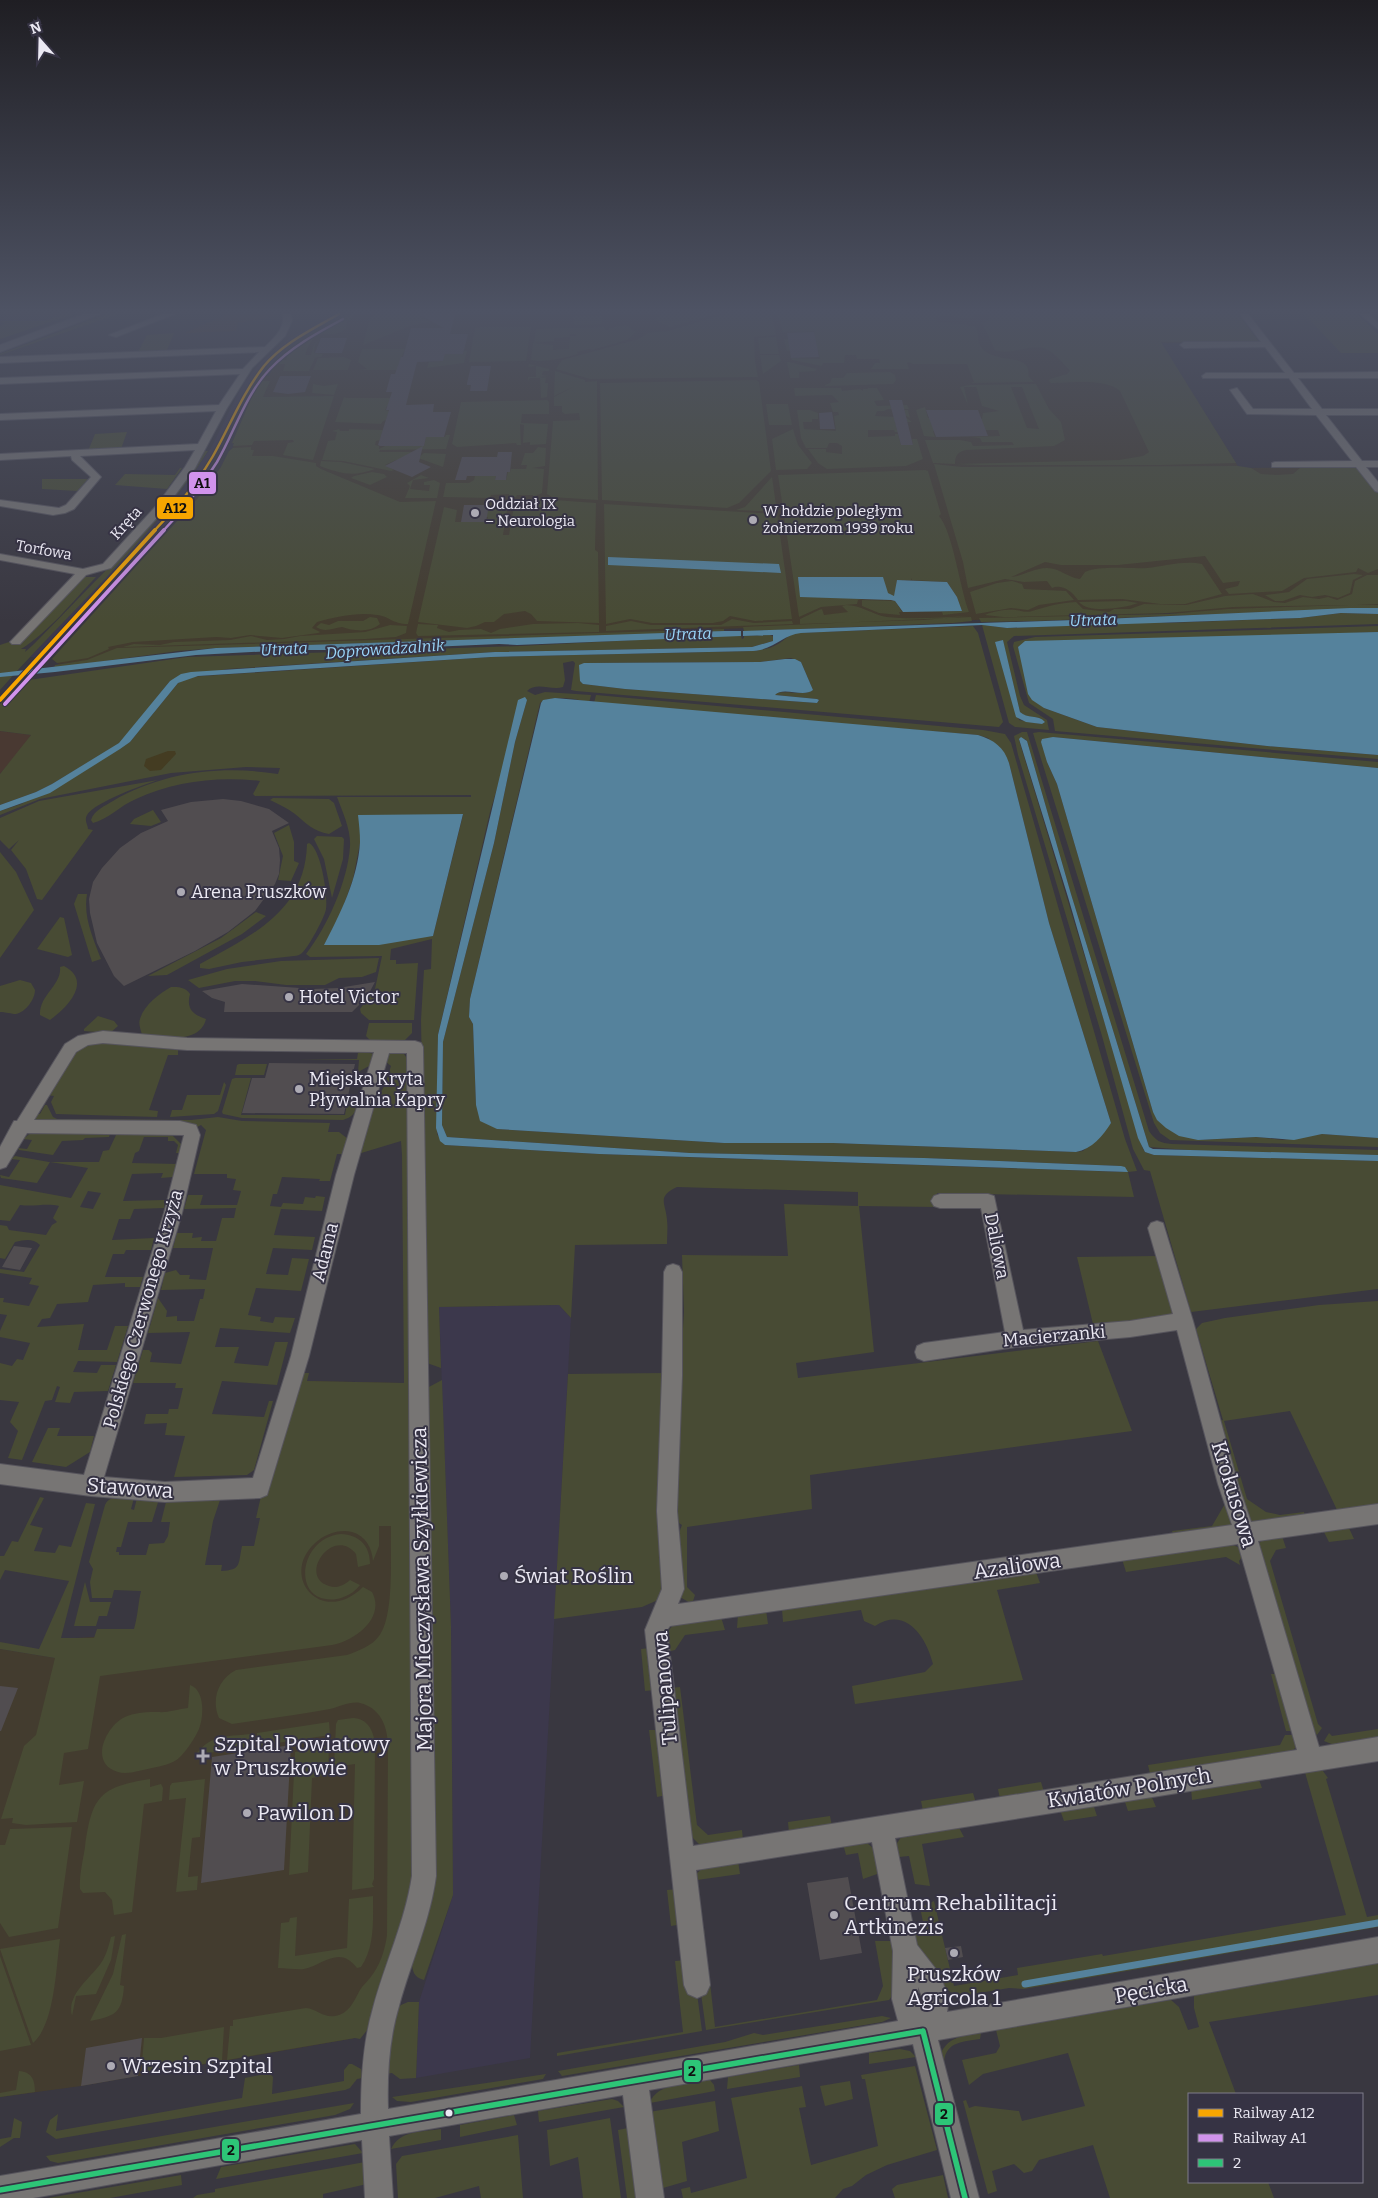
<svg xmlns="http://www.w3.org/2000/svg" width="1378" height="2198" font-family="Bitter,serif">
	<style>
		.built { fill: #3c384c }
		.industrial { fill: #493932 }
		.medical { fill: #433c2f }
		.green { fill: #484b34; fill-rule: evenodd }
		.sand { fill: #443c22 }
		.water { fill: #55829c }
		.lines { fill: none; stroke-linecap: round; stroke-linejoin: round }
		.stream { stroke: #55829c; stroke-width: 7 }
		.building { fill: #514d50 }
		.minor-casing { stroke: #56545c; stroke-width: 2 }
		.major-casing { stroke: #56545c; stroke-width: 2 }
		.minor { fill: #777574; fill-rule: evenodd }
		.major { fill: #6f6d6f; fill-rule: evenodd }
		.bus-1-casing { stroke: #363344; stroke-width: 9 }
		.bus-1 { stroke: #2dc577; stroke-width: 5.5 }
		.rail-1-far1-casing { stroke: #363344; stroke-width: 4.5 }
		.rail-1-casing { stroke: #363344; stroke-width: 6 }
		.rail-2-far1-casing { stroke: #363344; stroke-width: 4.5 }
		.rail-2-casing { stroke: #363344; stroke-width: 6 }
		.rail-1-far1 { stroke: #f7a600; stroke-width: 2.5 }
		.rail-1 { stroke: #f7a600; stroke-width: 4 }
		.rail-2-far1 { stroke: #d193ec; stroke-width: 2.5 }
		.rail-2 { stroke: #d193ec; stroke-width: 4 }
		.poi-dot { fill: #adabb4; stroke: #363344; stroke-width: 2 }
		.bus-dot { fill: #ebe9f3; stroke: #363344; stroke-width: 2 }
		.labels { text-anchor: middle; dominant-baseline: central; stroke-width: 4; stroke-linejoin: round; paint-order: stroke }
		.far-poi-label { font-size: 15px; fill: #ebe9f3; stroke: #363344; text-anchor: start }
		.far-street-label { font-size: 15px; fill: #ebe9f3; stroke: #363344 }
		.far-water-label { font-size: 16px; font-style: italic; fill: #99d5f8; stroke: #363344 }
		.poi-label { font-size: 18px; fill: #ebe9f3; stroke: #363344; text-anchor: start }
		.street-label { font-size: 18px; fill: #ebe9f3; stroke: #363344 }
		.near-street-label { font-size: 21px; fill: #ebe9f3; stroke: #363344 }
		.near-poi-label { font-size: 21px; fill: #ebe9f3; stroke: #363344; text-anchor: start }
		.line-badge { stroke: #363344; stroke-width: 2 }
		.pale-badge-label { font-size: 14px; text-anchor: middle; font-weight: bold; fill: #111 }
	</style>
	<rect width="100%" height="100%" fill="#393740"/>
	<path class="built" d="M6,314H63L44,321H0Z
		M333,314H345L305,335L286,349L265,370H261L245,396L220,448L194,491L164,527L42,658L30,657L160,517L181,490L211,448L243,384L260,363L290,338Z
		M559,1305L571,1318L530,2058L416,2078L419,2002L453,1895L451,1627L439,1307Z"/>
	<path class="industrial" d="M228,314H273L276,316L238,323L236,331L185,333Z
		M0,731L31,735L22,748L0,774Z"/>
	<path class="medical" d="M351,314H1238L1259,342L1161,343L1239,468L1352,467L1378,559V606L205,647L59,664L52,659L171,529L221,467L229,451L232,449L234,444L232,443L252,397L265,376H269L275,363L311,334Z
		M307,1381L404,1383L396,1928L355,2038L81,2086L0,2097V1649L55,1658L60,1639L191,1631H242Z"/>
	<path class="green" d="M63,314H74L0,339V327L4,323L0,321H44Z
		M106,314H118L0,355V354Z
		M351,314H355V316L347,322L346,329C327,343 318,319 305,355H311L314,345L320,338L315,345L314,353L323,354L321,357L313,358H315L309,371H283L285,364H274L279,360H286L287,357H282L311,334Z
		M377,314H422L420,316L430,322L410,326L363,345L370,318Z
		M661,314H717L670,327L655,320Z
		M725,314H772L776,335L754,337L755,362L758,377L590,379L556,369L562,360L639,339L647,333L668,331Z
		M777,314H972L974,318C961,320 946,313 935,318L938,322L962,324L976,327C978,332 978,339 979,343C988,365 1024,353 1028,369C1029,372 1028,375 1029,377L1034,382L970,383L974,382L967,364H913L909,362L907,363L909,369H871L875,363H880L879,359H857L856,355H845L844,363H823L822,366L792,360L791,358L820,359L818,350L787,351L784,339L815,340L814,331L783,332Z
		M990,314H1238L1259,342H1161L1236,463L1162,465H979L933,463L925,440H960L971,442L973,446L1014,445L1012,442H982L980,438L971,437L1000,436L998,430L933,431L935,437L924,436L916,410L925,407L928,418L982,419L983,413L999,411L982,406L976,386V387H964L968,405L960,387L970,385L1036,384L1049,409L1061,422L1065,440L1054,446L966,450C958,452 955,455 955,464L1119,460L1143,456L1149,452L1120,391C1106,378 1071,383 1051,383L1049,381L1050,379L1067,374L1070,371C1064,364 1057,356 1050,351C1033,340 1013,357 995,350L982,323L989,320ZM1011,387H1022L1039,429L1027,428Z
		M1304,314H1357L1378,334V353H1341Z
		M573,316H602V324L574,325Z
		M626,325L636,332L627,340L592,350L589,349L577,352L578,354C564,358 544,363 531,360L533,343L553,345V350L569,349L570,336H576V334H570L569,337L554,338V341L534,343L536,329L604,327L606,330H609V328Z
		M479,327H531L526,361L469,362L475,328Z
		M174,333L167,350L138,352L147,335Z
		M776,337L779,354H760L758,338Z
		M362,349H405L400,361L403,370H356L367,369L358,362Z
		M464,351H467L464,363L427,368L429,362L443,361L445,354H463Z
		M760,355H779L781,361L763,374Z
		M344,357L351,360L348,370H313L318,358Z
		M787,362H789L817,369L815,371L799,372V378H790Z
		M529,364L549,369V371H543L542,375L549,376L538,377L549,378H546L545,383H548L547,397L541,398L540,378H530L528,381V377H536V366L528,367Z
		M555,371L585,380V382L597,381L598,500L552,497L547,494L553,421L580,420L579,413L565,414L562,412V406H554V397L575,386L554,396Z
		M890,372L895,375L896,380L893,384L823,386L830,383L832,378H843L847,373Z
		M756,380L759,382L771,471L739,503L727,508L602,500L600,383Z
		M262,381H270L263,397L334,396L313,460L283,455L288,443L294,442L293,440L254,441L252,445L233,446L234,443H232L252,397Z
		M313,384L324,386L338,384L334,395L312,393Z
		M794,388H841L842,391L860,389L863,391V389H868V388H877L884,400L874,401L877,406L907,405L909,409H888L884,411H877L875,416L897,417L903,410H908L910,418L900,413L912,422H895L898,432H895L894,430H868V437L895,436V434H898L901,445H913L912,439H917L923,459L906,466L827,469L818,463L808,449H826V452L842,454V446L837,443H829L827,448H806L801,438L797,410H810L818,413V419H812V422H803L804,429L836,431L834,416L839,415L838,412H833L830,403L839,402L832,395L795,396Z
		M344,397L347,398H395L391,406H387L385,410L389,411L386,420L383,421L381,424L335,422Z
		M547,400L549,402V414H522L521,423L548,424L546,444L530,445V442L523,443L524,425L520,424L521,445H517L516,443L457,447L452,444L461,402Z
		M766,404H788L792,425H769Z
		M339,429L340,431H349V429L383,430L380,440L376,441L375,445L379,446V449L385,446H424L426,437H445L446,435H450L446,449L380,450L379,452H420L405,463L396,460L385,465L394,470L391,471L343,461L322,460L328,441L335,440L337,432L332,431Z
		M793,429L798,445L812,463L807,469L776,470L772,439Z
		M127,432L121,449L88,451L95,434Z
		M251,447V450H254L252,456H273L316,463V466L321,469L400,502L436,501L408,624C392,624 389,616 377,615C358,612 335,617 317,622L312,628L320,632L318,633L282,638L250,635L231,638L216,637L133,642L108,647L109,649L88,658L57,663L52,659L198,498L221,467L229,451L233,448Z
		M538,447L546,448L545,466L532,468L544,469L542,493L533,497V495H517L516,497H509V494L491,495L490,498L443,497L446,483H469L474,480L475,476H496L495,480H506L508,472H510L511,469H526L527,465H521L525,453H533Z
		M204,451H208C152,540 67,614 0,690V645L9,642L15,636L9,642H13L82,577H96C73,601 49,632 21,649H26L25,652L34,644L115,561Z
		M424,453L446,454L443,467L418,458Z
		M321,461L341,462L375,469C354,477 341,474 320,466Z
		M934,464L962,467L1238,466L1251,468L1261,474L1276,475L1293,474L1301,467H1358L1378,493V569L1368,573L1358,568L1356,572L1304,578L1282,591L1229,594L1225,589L1238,586L1240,581L1223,583L1205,556L1118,565H1061L1045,562L1011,577C1023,576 1034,568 1047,568C1060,568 1068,578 1080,579L1085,572C1101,565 1129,569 1147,568C1165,566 1185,560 1202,564L1222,594L1185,604H1160L1122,599L1078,600C1071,590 1061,584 1052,588L1047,581L1024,582L1005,579L968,588L963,562Z
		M180,468H182L167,489L115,485L125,474L175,475Z
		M925,470L928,471L941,514L939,516C953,532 960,589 969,612L943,615L942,612H919L962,611L957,597L947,582L912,580L911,578V580H897L895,596H891L888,593L858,600L857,604L821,607L799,617L778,475Z
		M372,472L384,474L387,477L370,485L351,478L354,476Z
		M421,475L429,478L413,480L410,489L429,491L430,485H424V482L434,480L440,483L437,498H405L410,486L407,483Z
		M772,477L777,512L736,510L745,507Z
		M42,479H88L77,491L42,489Z
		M540,499L596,503L595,550L598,552L599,623L537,621L531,614L525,611L504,614L494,622H485L476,626L467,628L418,622L444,507L457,510L455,522H487L488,517H483L484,509H491L492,504H508L503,535H509L515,500Z
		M604,504L777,514L792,619L755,621L730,616L723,621L713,623H652L630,619L606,624Z
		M1354,574L1363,575L1353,580L1350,593L1338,598L1325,595L1312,597L1300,595L1283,601H1275L1265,595L1289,592L1307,579Z
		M1367,575H1378V604L1357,605H1378V608L1035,621L981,622L979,618L1169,614L1228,609L1349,605L1233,607L1167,613L1003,617L985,615C993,611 1007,609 1016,610C1022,611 1027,613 1032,611C1049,606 1058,603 1076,602L1083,609L1109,612L1114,609H1130L1144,604L1186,605L1225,596L1253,594L1274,602L1285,603L1303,597L1319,599L1328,597L1337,600L1352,594L1355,581Z
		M1012,581L1022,584L1024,589L1066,591L1074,600L1039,605L1028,610L1011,608L976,614L970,592L997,583Z
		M862,600L895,601L902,612H899L900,615L879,613L862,606Z
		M1126,601L1138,603C1125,608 1088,614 1079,602Z
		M846,605C861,605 873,615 887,617C914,620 943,617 970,616L923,620L800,624V619L819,610L822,609L824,615L848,612L842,606Z
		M1341,613L1378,614V624L1014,636L1007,642L1020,696L1024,705L1047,720L1049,730L1015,727L1009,723L982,625L1007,628L1152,622L1168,623L1300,618ZM1001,640L1003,641L1020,712L1024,716L1040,718L1042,724L1019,720Z
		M370,617L377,618L380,624C370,633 353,631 342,627C333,628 325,633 316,627L321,623L329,625L338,621H363Z
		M971,617L972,621L953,623L751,631H744L743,627Z
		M732,619L754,623L792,621L793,624L606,631V626L631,621L651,625H721Z
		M578,623L599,625V632L418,636L416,633L418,624L438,625L437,628L449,632L459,630L481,629L491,633L500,629L533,624Z
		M390,625L407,626L406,633L396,637L365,639L123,647L134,644L160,645L174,642L230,640L251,636L267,640L284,639L300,636L365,632Z
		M973,626L978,633L1003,722L999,727L576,691L571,690L575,663L573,661L563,663L565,680L563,687C551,691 537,681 527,691L535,695L545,692L591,695L589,703C578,698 550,695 540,703L470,999L469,1017L473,1024L476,1105L497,1129L724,1143H833L1076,1152L1083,1151L1111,1123L1049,923L1009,763L988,738L978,735L594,703L596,695L983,730L1005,734L1011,743L1125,1139L1137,1171L1128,1172L1134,1197L937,1193L938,1207L859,1206L874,1352L796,1363L798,1378L1098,1341L1132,1431L810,1475L812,1509L687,1527V1587L695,1595L692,1604L680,1597L677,1538L682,1525L671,1518L684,1312L682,1255L788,1256L784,1204L858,1206V1192L677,1187C656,1197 666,1203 667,1220C668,1228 667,1236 667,1244L575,1245L571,1318L559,1305L439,1307L441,1368L427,1363L421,1020L424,970L431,969L432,939L391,949L390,960H396V964L418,963L414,1020H369L361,1013L360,1009L375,989L382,956L310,957L306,954C327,927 348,881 350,846C351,830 343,813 337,797H471V795L255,796L253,794L260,781C219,776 174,781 136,799C121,805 107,820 93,823L91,820C94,810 105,806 113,801C162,772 223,765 278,774L280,768L246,767L171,773L40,799L0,815V811L21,804L130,742L178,683L188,677L491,657L753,651C761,650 770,649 778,644C785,640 788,635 796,633ZM791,658L801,662L813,690C803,697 786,689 774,694L775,695L817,699L819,700L817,703L625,689L583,684L580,681L584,663L760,662ZM527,700L515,742L494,843L443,1042L442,1125L447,1137L690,1153L924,1158L1121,1166L1123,1172L599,1154L445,1145L437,1134L438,1035L490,812L501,775ZM463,815L433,936L325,945L342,910L353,879L360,843Z
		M1378,626V632L1018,647L1044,708L1097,727L1267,746L1378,755V759L1055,731L1053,719L1029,703L1013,646L1014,642L1035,637Z
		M724,629V631L715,632L216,648L178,651L54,668L55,665L87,660L117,648Z
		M770,635L774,637L773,641L752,647L495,652L227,669L170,681L120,743L52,784L36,792L0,805V774L31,735L0,731V704L22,681L187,657L520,646L713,636H741L742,639L744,638V636Z
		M1022,732H1027L1149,1131C1156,1141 1160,1143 1172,1144L1378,1150V1155L1201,1151L1149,1147L1071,894L1027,741L1025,739L1019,740L1143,1149L1145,1152L1154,1155L1378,1161V1289L1191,1312L1150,1171L1144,1170L1133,1149L1102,1036L1018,755L1014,736Z
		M1039,732L1378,762V768L1053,737L1047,762L1057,784L1153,1112L1198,1140L1256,1137L1283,1140L1322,1134L1378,1138V1147L1170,1140L1160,1133L1154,1123L1033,733Z
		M158,780C143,785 95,802 87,815C84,821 88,825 88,829L93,830L42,900L37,899L26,869L11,850L19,840L9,849L0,840V818L39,801Z
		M273,798L329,799L334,803L342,826L329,834C313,831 307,824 295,814C287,808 278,804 270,800Z
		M153,810L161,822L151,826L130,824L134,819Z
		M289,825L294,842V861L299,863L291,881L278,880L283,856L274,833Z
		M317,836L342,837L344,839L343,859L332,898L324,859L314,839Z
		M309,843C321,849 328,895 326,909C325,917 308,948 302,953C300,955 297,956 294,956L242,962L209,969L200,968V964C252,935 305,912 307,844Z
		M0,852L16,872L34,910L0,958Z
		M78,894H87C83,917 93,938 101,959L92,962L74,904Z
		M256,912L266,916L242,934L167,975L148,976L221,938Z
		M60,917L64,918L72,955L68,957L37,949Z
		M379,958L376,972L362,977L339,978L325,985H286L255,981H235L199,988L188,980L227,969L281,961Z
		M64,966C93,981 67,1008 50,1020L40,1015C39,995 62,985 60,967Z
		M20,980L31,983L35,990C35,999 26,1012 16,1014C12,1014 5,1012 0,1012V986Z
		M171,987C178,987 186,987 190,994C186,1009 193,1015 206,1019C200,1045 161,1037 142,1035C141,1030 138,1024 140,1019C144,1005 159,994 171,987Z
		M98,1016L114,1021L118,1026L110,1033L84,1031V1029Z
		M369,1023H412V1033L404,1041L372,1042L366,1036Z
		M99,1042L178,1050V1055H168L149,1110L158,1111L157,1117L56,1114L51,1102L54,1096L46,1095C60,1073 71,1045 99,1042Z
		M361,1051L374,1054L371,1065L358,1072L359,1060L298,1059H357L358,1053Z
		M392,1052L404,1054L408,1060L415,1861L412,1893L368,2029L360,2039L355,2038L227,2060L230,2026H233V2020L306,2008C317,2009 323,2018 335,2016C349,2014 354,2001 360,1990C363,1985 367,1982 370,1978C380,1966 385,1950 387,1935L388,1744C387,1725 380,1708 360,1703C351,1701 339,1707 330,1709C298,1715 265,1719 232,1724L219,1718C211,1700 218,1679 236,1670L347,1655C358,1651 372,1646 379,1636C395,1615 390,1552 391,1526H379V1546L373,1561C372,1548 366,1536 352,1532C341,1529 329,1533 320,1539C275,1572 320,1629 363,1587L372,1592C386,1618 354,1641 332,1645L100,1676L88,1749L64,1753L59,1785L84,1781L77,1822L26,1825L12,1823L13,1818L1,1819L24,1746L36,1735L55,1658L0,1649V1642L39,1649L69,1581L5,1570L0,1580V1556H4L12,1541L18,1542L40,1497L44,1498L30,1525L43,1528L34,1551L55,1553L59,1545L71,1547L86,1503L95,1504L61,1638H94L97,1629H134C138,1615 138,1604 141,1591L114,1590L112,1598H92L90,1582L93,1569L89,1562L105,1505C110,1494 123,1498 134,1498L131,1509L134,1510L137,1498L159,1499L152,1522H128L121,1547H117L116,1552H119V1555H146L149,1544L164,1543L168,1536L170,1522H161L167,1498L221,1497L213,1521L205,1565H222L221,1571C242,1570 238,1564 242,1546H254L260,1518H256L261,1496L265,1497L304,1373H309L307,1381L404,1383L402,1155L401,1141L358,1154L375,1102L385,1085L391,1066L386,1062L387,1055Z
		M239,1064H267L264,1075H235L237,1065Z
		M235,1078H251L241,1115H345L347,1104L357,1105C355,1114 352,1117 343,1120L242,1118L223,1114L222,1112L232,1079Z
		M224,1082L226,1085L218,1111L214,1114L170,1117L172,1110H182L187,1095H220Z
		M45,1105H47L53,1117L57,1119L191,1120L218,1117L242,1121L330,1123L328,1132H339L348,1139L345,1154H337L330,1181H319L320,1179L282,1177L277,1194H273L270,1206L281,1207L283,1203L303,1204L305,1197L315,1198L316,1196L325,1197L322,1211L281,1209L274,1235L315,1237L312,1250L273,1248L266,1274L288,1275L292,1258L309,1259L301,1291L256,1288L248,1315L261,1317L260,1321L273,1323L275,1317L295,1318L290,1333L220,1328L215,1347H239L234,1363L268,1366L275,1342H288L277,1385L222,1381L212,1414L264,1417L269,1401H273L254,1470L247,1475L174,1477L185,1436L165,1435L167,1423L144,1424L146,1414H168L169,1409H178L183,1388H175L176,1383H133L143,1350H149L152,1353L150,1362L181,1364L190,1332L148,1333L158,1298L167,1311L166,1317L177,1316V1321H194L200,1299H203L205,1289L161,1290L165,1273L176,1270L180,1275H190L189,1279L206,1280L213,1248H173L177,1233H193L192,1238L202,1237L201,1241H216L222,1218H234L236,1208L184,1209L188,1195H203L200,1205H237L241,1191L233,1190L236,1179L227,1178V1174H194L206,1130L201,1125L195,1128L36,1122L35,1114H40Z
		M32,1132L41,1133L110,1134L109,1137L85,1138L83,1140L62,1141L53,1155L19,1150L18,1148L27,1149L32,1140L23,1139Z
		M116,1135H172L182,1145L179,1153H176L178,1145L174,1141H168V1137H144L139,1151L135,1153L132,1163L177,1164L173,1177L161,1178L163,1173L132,1174L123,1201L165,1200L164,1208L134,1209L130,1219H119L112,1240L154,1238L151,1250H126L124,1254H113L105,1277H143L140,1287H125V1283L93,1285L88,1302L57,1304L50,1318L42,1319L37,1327L84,1324L78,1350H107L115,1326H128L117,1362L78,1361L73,1372L97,1373L101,1365H116L108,1391L74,1392L70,1403L55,1402L60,1387L57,1386L52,1400L45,1401L22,1460L8,1458L18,1431L10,1422L19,1402L0,1400V1363L12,1366L17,1359L23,1360L30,1343L0,1337V1331L7,1315L0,1314V1298H4L3,1302L29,1306L39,1286L29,1284L32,1278L0,1273V1269L24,1272L40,1245C32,1238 25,1240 15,1242L5,1259L0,1258V1225L7,1226L9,1230L46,1235L52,1225L57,1222L53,1218L59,1206C46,1203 34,1207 20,1205L10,1221L0,1220V1185L71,1198L88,1168L50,1162L37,1183L1,1178L0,1175L9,1177L20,1160L11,1159L15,1156L49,1162H99L103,1151L109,1150ZM88,1191L101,1193L93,1209L80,1207Z
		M1157,1256L1175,1319L1137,1324H1093L1077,1257Z
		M1378,1301V1506L1338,1512L1290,1411L1224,1421L1247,1499L1266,1512L1280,1515L1304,1512L1305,1517L1256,1524L1250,1522L1218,1421L1223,1420L1196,1329L1202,1323L1225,1318L1319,1305Z
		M666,1373L667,1596L642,1607L554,1619L568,1374Z
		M442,1380L451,1627L453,1895L424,1980C413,1977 413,1971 411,1961L427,1388Z
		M48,1428H60L57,1436H94L90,1452L66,1467L32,1462Z
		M1226,1502L1232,1521L1231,1526L1174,1536L1172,1531L1212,1526Z
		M1349,1528L1354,1539L1329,1542L1323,1530Z
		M341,1534C359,1535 370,1545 370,1564L358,1567L356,1554C333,1525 297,1577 329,1586C337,1589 344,1585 350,1580L360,1585C354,1593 346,1597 337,1599C291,1606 297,1538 341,1534Z
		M1282,1536L1286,1548L1276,1550L1270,1561L1318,1724L1322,1728L1317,1735L1311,1728L1258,1545L1262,1540Z
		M1230,1544L1238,1547L1244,1554L1239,1561L1240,1565L1226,1557L1126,1572L1122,1559Z
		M1036,1572L1040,1583L997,1590L1023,1680L855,1704L852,1686L925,1672L933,1664C926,1637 906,1606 875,1626L864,1621L861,1610L783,1622L782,1609Z
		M85,1582L90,1602H111L107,1616H99L96,1626H74Z
		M766,1610L768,1624L737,1628L738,1614Z
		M721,1617L725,1630L685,1635L675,1650L667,1652L666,1634L673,1625Z
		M650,1648L655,1690L645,1691L641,1649Z
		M1271,1674H1278L1295,1731H1286Z
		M190,1685C205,1690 204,1716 199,1729C195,1738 187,1750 180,1757C173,1764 161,1766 152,1768C141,1770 128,1775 118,1772C89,1764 105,1728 123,1718C134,1712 149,1712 158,1712C167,1713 178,1709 188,1708Z
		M680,1687L697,1825L708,1835L742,1830L743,1840L702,1847L691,1836L671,1688Z
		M353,1718C368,1719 373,1730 375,1743L374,1879L372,1884L374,1887L352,1890L355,1764L334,1767L336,1724L338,1720Z
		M329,1722L330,1735L257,1746V1733Z
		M1378,1729V1739L1334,1745L1324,1741L1329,1733L1332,1736Z
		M649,1730H660L667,1795L657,1797Z
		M250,1734L249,1747L195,1755C212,1734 224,1737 250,1734Z
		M1285,1735H1296V1747L1291,1752L1150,1774L1148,1765L1280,1745Z
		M329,1746L328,1775L312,1778L308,1872L289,1875L295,1752Z
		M1320,1767L1328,1778L1326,1779L1367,1917L1378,1915V1927L1024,1989L1009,1988L961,1996L952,1993L942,1986L914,1944L913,1935L925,1932L920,1907L934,1901L954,1986L1018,1975L1017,1968L1102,1954L1103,1956L1346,1915L1304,1769Z
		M1258,1777L1262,1788L1192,1800L1191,1788Z
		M150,1779V1787L161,1784L163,1788L162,1801L144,1804L132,1912L114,1915L112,1900L105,1892L83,1893L80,1889C79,1876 83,1860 85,1847C92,1797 99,1787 150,1779Z
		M205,1779L200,1837L192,1838L188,1877L198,1876L197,1890L176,1892L186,1798L169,1800L170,1786L172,1783Z
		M1041,1782L1044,1792L1000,1799L998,1789Z
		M973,1793L976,1803L923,1811L921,1801Z
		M1151,1795L1156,1807L1128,1811L1124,1799Z
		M1093,1804L1097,1816L1064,1821L1060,1810Z
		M830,1816L832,1826L789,1833L788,1822Z
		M958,1826L964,1837L922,1844L930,1886L915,1884L909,1856L899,1857L895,1846L902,1836Z
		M72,1827L58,1928L9,1937L0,1923V1845H5L10,1829Z
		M867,1843L874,1849L880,1873L863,1879L858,1853L846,1855L843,1844Z
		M738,1861L740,1874L697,1880L700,1899L694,1898L695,1875L704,1867Z
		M678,1889L683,1924L671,1926L667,1890Z
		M373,1896C373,1920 375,1947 361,1967L357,1968C340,1945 324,1964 304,1969C298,1970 286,1968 278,1968L281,1923L289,1922L290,1918L297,1917L295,1956L347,1948L349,1899Z
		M704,1929L715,2027L877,2000L883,1986L875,1941H894L893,1995L889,2000L706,2030L700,1986L698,1931Z
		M126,1934L120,1985L124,1986C122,2013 116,2016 90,2021L113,1974L122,1935Z
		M115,1936L111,1960L96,1994L76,1996L72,2016C66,1993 93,1977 103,1960C107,1952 109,1945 111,1937Z
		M60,1939C56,1967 55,2024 33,2043L0,1949Z
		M0,1956L31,2045L0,2051Z
		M687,1960L696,1986L702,2031L557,2056V2053L683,2032L675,1961Z
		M1378,1963V1995L1209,2022L1236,2094H1189V2182H1268L1274,2198H1110L1093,2145L1039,2160L1032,2171L1024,2173L1014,2164L992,2171L997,2191L988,2194L963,2101L966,2100L969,2108L975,2106L1019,2111L1022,2121L1085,2106L1068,2053L983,2074L969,2085L962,2060L996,2053L1000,2046L996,2030L1171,2000L1179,2007L1188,2030L1199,2027L1194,2008V1995Z
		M408,2002H419L416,2078L400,2079L392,2073L385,2074L395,2011L401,2005Z
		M882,2016L891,2018L882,2022L562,2076L558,2071L725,2042L754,2033L763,2035Z
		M224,2027L222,2061L141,2074L144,2038H161Z
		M981,2033L980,2039C961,2042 944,2042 944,2065L940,2055C948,2036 963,2036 981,2033Z
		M900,2049L910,2051L916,2057L869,2064V2053Z
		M349,2064H352L361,2069L363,2078L357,2079L350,2088L345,2090L56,2139L46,2132L50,2120L58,2114L56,2131L242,2098L245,2078L269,2073L273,2077L272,2094L344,2081V2070Z
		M799,2065L800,2077L727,2089L728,2077Z
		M915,2066L937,2150L887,2165L866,2175L852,2186L843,2189L835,2198H683L681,2189L690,2187L691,2193L747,2178L731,2098L802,2086L806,2107L799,2108L811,2165L878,2146L865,2079H862L861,2075Z
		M19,2071C32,2072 35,2080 35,2092L0,2097V2093L16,2090Z
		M546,2074L543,2079L411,2102L397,2101L392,2097Z
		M710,2080L714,2085L715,2091L650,2103C656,2082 692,2084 710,2080Z
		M850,2081L853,2099L825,2106L820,2086Z
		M612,2099L618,2101L624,2107L539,2122L538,2111Z
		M715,2101L719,2131L682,2142L687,2181L663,2188L659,2185L649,2112Z
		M354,2103L350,2109L335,2115L58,2163L50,2161L46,2156Z
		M514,2115L517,2125L460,2137V2125Z
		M14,2118L22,2122L20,2138H14L0,2147V2139L11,2137Z
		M610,2118L621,2198H583L578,2157L550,2166L547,2130Z
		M628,2128L638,2198H627L618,2130Z
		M441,2129V2140L391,2149C400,2130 422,2132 441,2129Z
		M518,2135L523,2198H481L479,2186L435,2198H398L396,2164L402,2156Z
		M355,2144L363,2153L216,2179L221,2167Z
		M365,2162L367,2184L323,2194V2198H193L197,2195L215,2192V2189Z
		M181,2175L182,2185L110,2198H48Z
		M943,2175L948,2198H895L892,2189L897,2185Z"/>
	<path class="sand" d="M168,751H175L176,754L161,770L150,771L144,766L146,759Z"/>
	<path class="water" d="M608,557L779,564L781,573L608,565Z
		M798,577H883L888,593L894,596L897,580L947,582L957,597L962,611L903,612L895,601L891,600L800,597Z
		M1350,608H1378V614L1341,613L1300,618L1007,628L982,625L801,633C782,635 776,649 753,651L491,657L198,676L178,683L130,742L120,749L50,793L0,811V805L36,792L52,784L119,743L170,681L181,674L191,672L495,652L752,647L773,641V635L743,636V631L1103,619Z
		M724,631H741V636L517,645L499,644L360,650H291L196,655L55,672L0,677V673L216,648Z
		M1378,632V755L1267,746L1097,727L1044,708L1032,700L1028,694L1018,647L1025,641Z
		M1003,640L1020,712C1027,719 1038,714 1045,722L1042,724L1026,722L1016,717L995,642Z
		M785,659H795L801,662L813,690C803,698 783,686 775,695L817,699L819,700L817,703L625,689L583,684L580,681L579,665L584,663L760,662Z
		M525,697L527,700L515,742L494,843L443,1042L442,1125L447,1137L690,1153L924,1158L1121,1166L1125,1167L1128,1172L599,1154L445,1145L440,1141L436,1128L438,1035L518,700Z
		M555,698L978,735C994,740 1004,747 1009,763L1049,923L1111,1123C1103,1136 1092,1149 1076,1152L833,1143H724L497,1129L480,1121L476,1105L473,1024L469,1017L470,999L541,703L543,700Z
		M1021,737L1027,741L1071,894L1149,1147L1153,1149L1378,1155V1161L1154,1155L1145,1152L1138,1138L1068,897L1019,739Z
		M1053,737L1378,768V1138L1322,1134L1294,1140L1256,1137L1198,1140L1179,1136L1166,1128L1157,1120L1153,1112L1057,784L1047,762L1041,742L1042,739Z
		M463,814L433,936L379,945H324C340,914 358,879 360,842C360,833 359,824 358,815Z"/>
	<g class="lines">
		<path class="stream" d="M1025,1984L1378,1923"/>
	</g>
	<path class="building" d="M418,314H455L450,334H468L463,354H445L443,361L417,362L406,405L434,404L433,412H451L444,437H426L424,446H380L378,445L389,410H386L392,392H386L391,374H395L401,357H403L411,328H444Z
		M814,332L819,357L791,358L787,333Z
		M321,338H347L342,353H315Z
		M471,366H491L487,391H470L471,385H467V383Z
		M280,376H311L305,392L288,394L273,392Z
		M889,400H902L913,445H901Z
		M926,410H978L988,436L936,437Z
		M832,412L835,429H820L819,413Z
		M423,446L419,462L431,467L412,477L385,466Z
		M498,452H512L510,472H507L506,480H495L496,476H467L466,480H455L462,457H497Z
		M464,505H489L486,522H461Z
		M223,799L241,801L269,809L289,823L272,831L279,848L280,860L279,874L275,884L255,911L228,932L195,951L124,986L114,976L97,943L90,913L89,899L93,882L102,868L120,848L141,833L168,821L161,810L191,802Z
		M375,982L367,997L352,1012H224L225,1002L212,998L202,991L242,984L314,989L338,988Z
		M269,1063L355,1064L344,1114L242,1113L252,1078H265Z
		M14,1246L32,1248L20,1270L2,1267Z
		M0,1686L18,1688L1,1731H0Z
		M291,1745L284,1870L201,1883L212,1757Z
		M848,1877L862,1953L820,1960L807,1883Z
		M961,1946L963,1957L948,1960L945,1948Z
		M142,2038L138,2076L81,2086L86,2048Z"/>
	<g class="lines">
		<g class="minor-casing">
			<path id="minor" d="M163,314H175L116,337L109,335Z
				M283,314H291L292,321L285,336L252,368L227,408L195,468L164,510L111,568L86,575L20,644H12L10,642L12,640L75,574L0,560V554L83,569L103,564L156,506L185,467L195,450L80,456L101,477L74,509L65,513L53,515L0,506V500L59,508L66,505L91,477L72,460L71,456L0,460V454L198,444L216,411L0,420V414L219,405L240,374L0,384V378L243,369L259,352L0,363V357L265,347C274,338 285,329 283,314Z
				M1240,314H1248L1294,373L1378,372V378H1298L1322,409H1378V415H1326L1362,461H1378V467H1366L1378,482V492L1375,491L1356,467H1272V463L1275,462L1352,461L1316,415L1247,414L1230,390L1237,388L1253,409H1312L1289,378H1203L1202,376L1206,373H1285L1265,347L1184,348L1180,345L1184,342H1261Z
				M1360,314H1369L1378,323V329Z
				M103,1031L187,1038L415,1041L421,1043L423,1047L436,1876C430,1921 411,1962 399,2006C389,2039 387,2074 388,2109L898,2021L892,1999L893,1951L872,1842L696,1870L710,1985L706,1994L697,1998L688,1994L684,1985L645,1630L662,1589L657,1511L662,1376L664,1272L667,1266L673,1264L679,1266L682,1272V1376L677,1511L684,1589L678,1604L1232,1525L1218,1484L1177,1330L1130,1337L1016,1347L924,1361L917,1358L915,1352L917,1346L924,1343L1005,1332L981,1208H940L934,1206L931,1201L934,1196L940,1194H988L994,1196L1023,1330L1130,1321L1173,1314L1148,1228L1151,1223L1157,1221L1163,1223L1193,1321L1238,1484L1251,1522L1378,1504V1524L1258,1541L1319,1747L1378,1737V1761L895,1838L917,1945L935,1968L943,1983L949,1999L947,2012L1378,1937V1963L938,2040L979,2198H951L913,2044L649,2090L664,2198H636L623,2095L389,2136L393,2198H365L362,2140L33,2198H0V2176L361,2114C361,2078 363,2042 373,2008C385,1963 405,1922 412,1876L407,1053H389L354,1175L309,1356L267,1495L260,1498L165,1502L91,1496L0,1484V1464L84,1475L164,1213L184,1135L27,1133L6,1167L0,1169V1147L14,1121H17L65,1044L78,1036ZM103,1043L187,1050L374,1052L336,1175L291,1356L253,1478L165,1482L104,1477L182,1213L200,1135L196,1125L180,1121L34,1120L76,1052L88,1045ZM1238,1544L1297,1750L693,1846L667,1630L670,1626ZM918,1987L923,1999L922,2009L918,1999Z"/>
		</g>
		<g class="major-casing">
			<path id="major" d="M84,314H100L0,352V345Z"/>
		</g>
		<use href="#minor" class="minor"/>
		<use href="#major" class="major"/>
		<g class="bus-1-casing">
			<path id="bus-1" d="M923,2031L965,2198
				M0,2190L923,2031"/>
		</g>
		<use href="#bus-1" class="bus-1"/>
		<g class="rail-1-far1-casing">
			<path id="rail-1-far1" d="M154,531C176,508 197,484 213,456C230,426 242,394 264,366C283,343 313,329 339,314"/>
		</g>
		<g class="rail-1-casing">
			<path id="rail-1" d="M0,700L155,530"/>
		</g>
		<g class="rail-2-far1-casing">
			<path id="rail-2-far1" d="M163,531C183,510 201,487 217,462C235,431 245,395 270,369C291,347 317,333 343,319"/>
		</g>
		<g class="rail-2-casing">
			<path id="rail-2" d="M5,704L164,530"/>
		</g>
		<use href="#rail-1-far1" class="rail-1-far1"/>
		<use href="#rail-1" class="rail-1"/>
		<use href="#rail-2-far1" class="rail-2-far1"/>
		<use href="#rail-2" class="rail-2"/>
	</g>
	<linearGradient id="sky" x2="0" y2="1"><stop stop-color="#1f1e23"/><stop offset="0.5" stop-color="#4e5364"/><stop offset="1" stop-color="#4e5364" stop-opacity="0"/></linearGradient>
	<rect width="1378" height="622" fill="url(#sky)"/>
	<g class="poi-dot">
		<circle cx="475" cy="513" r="5"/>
		<circle cx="753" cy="520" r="5"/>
		<circle cx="181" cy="892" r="5"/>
		<circle cx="289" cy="997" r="5"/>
		<circle cx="299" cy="1089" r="5"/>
		<circle cx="504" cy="1576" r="5"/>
		<path d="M200.5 1748.5h5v5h5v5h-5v5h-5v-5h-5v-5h5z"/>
		<circle cx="247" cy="1813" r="5"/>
		<circle cx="834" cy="1915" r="5"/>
		<circle cx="954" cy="1953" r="5"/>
		<circle cx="111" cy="2066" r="5"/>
	</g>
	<circle class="bus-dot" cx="449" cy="2113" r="4.5"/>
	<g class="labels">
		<g class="far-poi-label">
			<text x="485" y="504">Oddział IX<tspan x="485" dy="17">– Neurologia</tspan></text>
			<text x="763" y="511">W hołdzie poległym<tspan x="763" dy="17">żołnierzom 1939 roku</tspan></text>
		</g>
		<g class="far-street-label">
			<text transform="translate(126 523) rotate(-48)">Kręta</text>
			<text transform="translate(44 550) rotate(10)">Torfowa</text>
		</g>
		<g class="far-water-label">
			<text transform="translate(1093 620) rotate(-2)">Utrata</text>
			<text transform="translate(688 634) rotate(-2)">Utrata</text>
			<text transform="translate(284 649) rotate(-3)">Utrata</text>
			<text transform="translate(385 649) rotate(-4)">Doprowadzalnik</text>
		</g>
		<g class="poi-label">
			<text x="191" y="892">Arena Pruszków</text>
			<text x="299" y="997">Hotel Victor</text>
			<text x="309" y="1079">Miejska Kryta<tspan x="309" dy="21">Pływalnia Kapry</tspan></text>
		</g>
		<g class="street-label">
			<text transform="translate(997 1246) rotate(79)">Daliowa</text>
			<text transform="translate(325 1252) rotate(-76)">Adama</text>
			<text transform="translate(143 1309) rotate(-74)">Polskiego Czerwonego Krzyża</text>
			<text transform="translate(1054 1336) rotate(-5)">Macierzanki</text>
		</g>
		<g class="near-street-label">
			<text transform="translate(130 1488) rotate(4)">Stawowa</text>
			<text transform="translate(1234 1494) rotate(73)">Krokusowa</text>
			<text transform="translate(1017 1566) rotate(-8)">Azaliowa</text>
			<text transform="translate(422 1589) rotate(-91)">Majora Mieczysława Szyłkiewicza</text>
			<text transform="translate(665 1688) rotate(-95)">Tulipanowa</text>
			<text transform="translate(1129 1788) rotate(-9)">Kwiatów Polnych</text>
			<text transform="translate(1151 1990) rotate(-10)">Pęcicka</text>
		</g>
		<g class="near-poi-label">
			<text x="514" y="1576">Świat Roślin</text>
			<text x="214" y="1744">Szpital Powiatowy<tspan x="214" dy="24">w Pruszkowie</tspan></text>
			<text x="257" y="1813">Pawilon D</text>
			<text x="844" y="1903">Centrum Rehabilitacji<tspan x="844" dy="24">Artkinezis</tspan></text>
			<text x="954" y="1974" text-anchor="middle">Pruszków<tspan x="954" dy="24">Agricola 1</tspan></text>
			<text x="121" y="2066">Wrzesin Szpital</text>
		</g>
	</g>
	<g class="line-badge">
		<rect x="188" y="471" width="29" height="24" rx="5" fill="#d193ec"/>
		<rect x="156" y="496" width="38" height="24" rx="5" fill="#f7a600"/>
		<rect x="683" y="2059" width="19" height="24" rx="5" fill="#2dc577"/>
		<rect x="934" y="2102" width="20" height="24" rx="5" fill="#2dc577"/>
		<rect x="221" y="2138" width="19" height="24" rx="5" fill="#2dc577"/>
	</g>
	<g class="pale-badge-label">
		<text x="202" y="488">A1</text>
		<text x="175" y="513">A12</text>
		<text x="692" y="2076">2</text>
		<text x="944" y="2119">2</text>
		<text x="231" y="2155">2</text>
	</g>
	<rect x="1188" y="2093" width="175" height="90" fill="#363344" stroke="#7e7c8a"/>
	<rect x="1198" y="2109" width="25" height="8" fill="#f7a600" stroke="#7e7c8a"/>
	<text x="1233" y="2118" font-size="15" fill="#ebe9f3">Railway A12</text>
	<rect x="1198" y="2134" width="25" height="8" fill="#d193ec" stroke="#7e7c8a"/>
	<text x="1233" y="2143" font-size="15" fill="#ebe9f3">Railway A1</text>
	<rect x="1198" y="2159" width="25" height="8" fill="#2dc577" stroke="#7e7c8a"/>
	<text x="1233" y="2168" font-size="15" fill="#ebe9f3">2</text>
	<g transform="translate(40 40) rotate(340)" stroke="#363344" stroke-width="4" paint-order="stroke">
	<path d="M0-4L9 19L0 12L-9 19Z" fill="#ebe9f3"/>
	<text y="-8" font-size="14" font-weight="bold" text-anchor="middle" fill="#ebe9f3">N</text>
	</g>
</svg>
